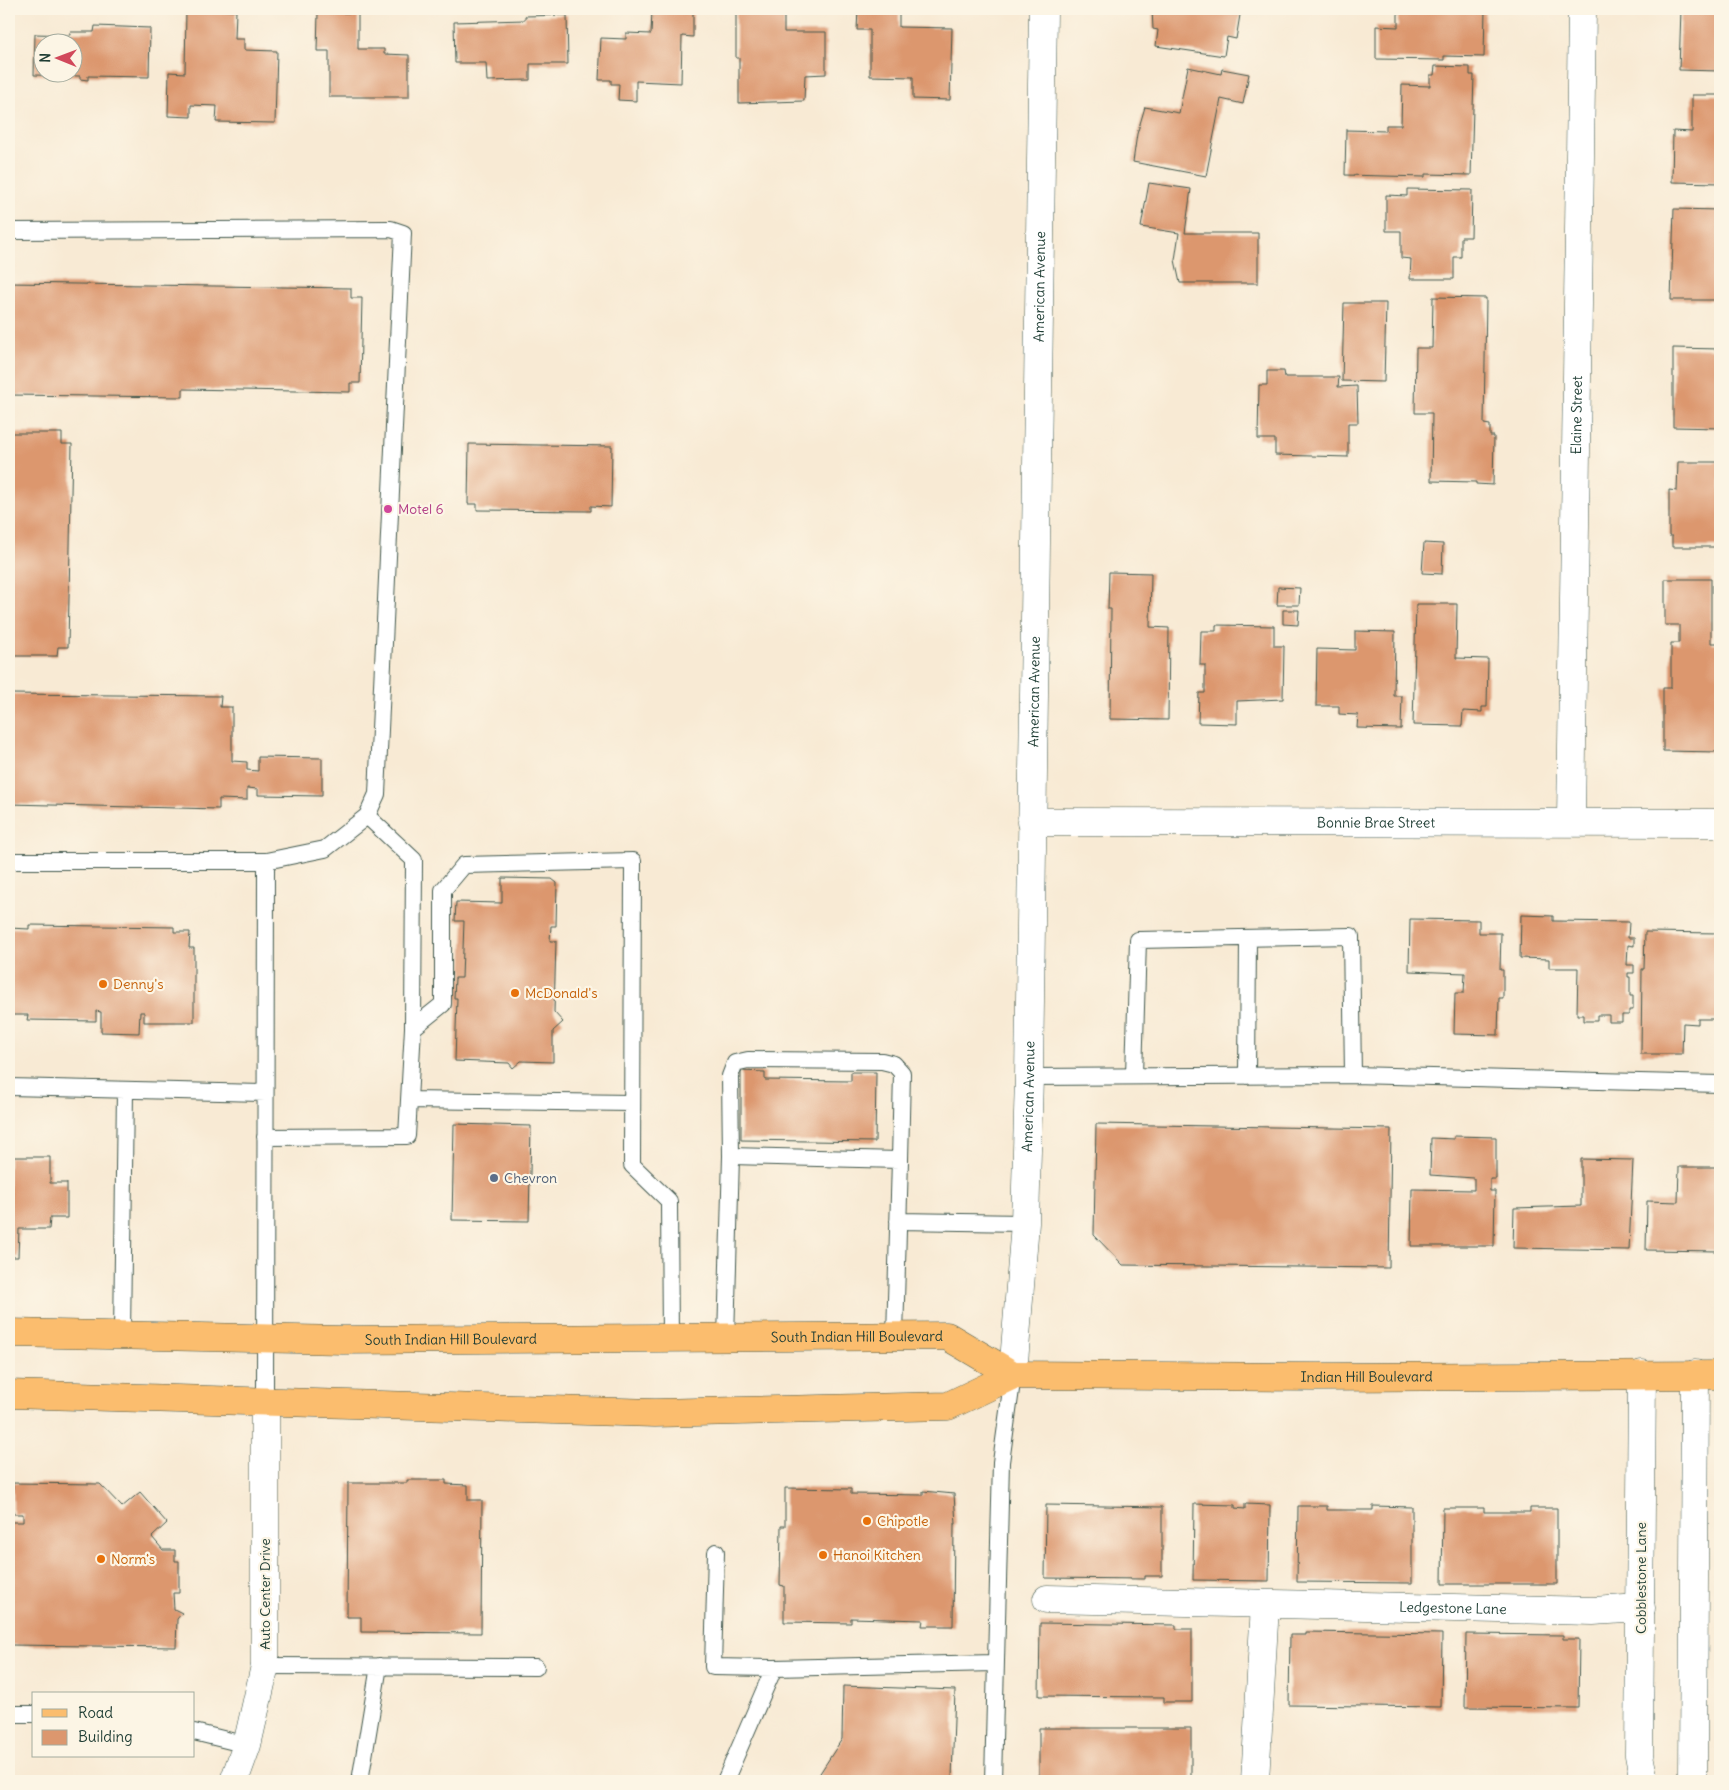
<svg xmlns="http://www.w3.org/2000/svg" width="1729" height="1790" font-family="Delius,sans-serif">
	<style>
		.building { fill: #dc976e; fill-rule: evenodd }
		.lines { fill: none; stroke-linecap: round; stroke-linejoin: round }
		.service-casing { stroke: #40574c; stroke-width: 18 }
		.minor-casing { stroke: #40574c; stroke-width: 29 }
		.tertiary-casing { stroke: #40574c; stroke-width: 29 }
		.primary-casing { stroke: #40574c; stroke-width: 29 }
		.service { stroke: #fff; stroke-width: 16 }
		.minor { stroke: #fff; stroke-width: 28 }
		.tertiary { stroke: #fff; stroke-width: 28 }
		.primary { stroke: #fbbd6e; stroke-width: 28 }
		.hotel-dot { fill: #d1479c; stroke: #fcf5e5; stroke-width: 2 }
		.food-dot { fill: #e8710a; stroke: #fcf5e5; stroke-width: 2 }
		.service-dot { fill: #5c6f8a; stroke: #fcf5e5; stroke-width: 2 }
		.labels { text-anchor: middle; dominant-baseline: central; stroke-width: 4.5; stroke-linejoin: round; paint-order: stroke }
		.street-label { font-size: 14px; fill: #1f3d34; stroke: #fcf5e5 }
		.hotel-label { font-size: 14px; fill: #b23c85; stroke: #fcf5e5; text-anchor: start }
		.food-label { font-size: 14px; fill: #c56008; stroke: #fcf5e5; text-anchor: start }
		.service-label { font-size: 14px; fill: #4e5e75; stroke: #fcf5e5; text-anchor: start }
	</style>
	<rect width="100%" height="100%" fill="#fcf5e5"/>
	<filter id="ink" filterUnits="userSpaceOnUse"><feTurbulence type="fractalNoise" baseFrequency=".02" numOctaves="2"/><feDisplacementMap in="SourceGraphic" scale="10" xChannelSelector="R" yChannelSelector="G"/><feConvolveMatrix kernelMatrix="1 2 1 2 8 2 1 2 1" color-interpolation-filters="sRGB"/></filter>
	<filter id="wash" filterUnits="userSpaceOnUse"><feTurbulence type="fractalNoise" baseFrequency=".0096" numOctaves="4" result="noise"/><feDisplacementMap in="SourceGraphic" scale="20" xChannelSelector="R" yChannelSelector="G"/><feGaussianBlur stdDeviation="1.12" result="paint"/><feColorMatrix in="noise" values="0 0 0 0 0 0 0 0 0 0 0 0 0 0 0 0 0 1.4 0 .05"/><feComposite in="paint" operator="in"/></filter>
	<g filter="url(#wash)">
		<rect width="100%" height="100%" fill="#f8ead4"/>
		<g id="blocks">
			<path class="building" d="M186,9L236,11L235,39H244V50L277,51L275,123L216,122L217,106L191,105V117L168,116L169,72L185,73Z
				M652,9H693V37L682,36L681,83L636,81V101L618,100L619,84H611V80H599L601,38L626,39V33L651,34Z
				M736,9H784V32H826V74L805,75L804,101L739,103V58H736Z
				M858,9H899V27L952,28L950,100L913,99V77L870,76V30H857Z
				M1152,9H1241L1236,39L1227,37L1224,56L1156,46L1158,30L1153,29Z
				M1398,9H1485L1484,57L1444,56V60L1376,59V26L1398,27Z
				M1681,9H1720V71L1679,70Z
				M318,13H358V49H384V54L409,55V97H329V51H317Z
				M567,15L568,64H530V80L487,81L486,63H455L454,22L525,20V16Z
				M95,26L150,28L149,77L88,76V80L80,79V76L34,75L35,34L70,35V32H94ZM42,42H72V72H42Z
				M1435,66L1470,67V75H1474L1471,175L1425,174V177L1345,175L1346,130L1386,131V125H1401L1402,85L1430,86V75H1434Z
				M1188,67L1221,74L1222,69L1249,74L1243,104L1221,99L1206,176L1133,162L1137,134L1145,107L1179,113Z
				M1692,95H1720V183L1672,182L1673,131L1692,132Z
				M1149,183L1191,189L1185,233H1258V283H1180L1175,260L1179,233L1141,227Z
				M1407,189L1472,190L1471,237H1461V257H1454V279H1410L1411,259L1401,258V231H1386V195L1407,196Z
				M1674,209L1720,210V300H1671Z
				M9,283L351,288V298H362L360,383H350V392L183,389V397L9,395Z
				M1433,297L1486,298L1484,424L1490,425V436H1494L1493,485L1476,484V482L1431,481L1432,413H1415L1416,348H1432Z
				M1344,303H1386L1384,382L1342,381Z
				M1673,348L1720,349V428L1673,427Z
				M1267,371H1284L1285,377H1339L1338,387L1357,386L1358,423H1348V457L1275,455V439H1258L1259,385H1267Z
				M9,433H62V444H72L68,647H58L57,656H9Z
				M469,444L612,446L611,507L591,506V511L477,510V504H468Z
				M1678,462H1720V547H1672V536H1669V490L1677,491Z
				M1424,543L1443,544L1442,574L1422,573Z
				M1109,572L1151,573L1150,627L1169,628L1168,720L1110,719L1111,609H1108Z
				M1665,579H1711V643H1720V752L1663,751V688H1671V643H1679V625H1665Z
				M1278,587L1300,588L1299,605H1277Z
				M1416,604H1457L1456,658L1488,659L1487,707H1482V712L1463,711L1462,726L1413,725Z
				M1283,610H1299L1298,625L1283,624Z
				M1216,625L1274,626V646H1284L1283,699L1237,701V724L1198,723L1199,693H1205V665H1200L1201,631H1216Z
				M1355,631L1395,632L1394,696H1402L1401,729L1357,728L1358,715L1339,714V706H1316L1317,649L1355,650Z
				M9,694L221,696L220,707H232V761L247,762V770L258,771V757L322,758V796L258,795V789L247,788V800L219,799V809L9,804Z
				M502,878L552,879L557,883L556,926H551L550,941H556L554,1012L563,1022L553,1031V1062L521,1061L513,1068L509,1063L455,1061L457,998H454L455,978H462L464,921H455L456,902L502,903Z
				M1521,915L1553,916V921L1629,922L1628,938H1634V946L1628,945L1627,965H1634V973H1628V977H1630V996H1633V1010H1629V1015H1622V1022H1609V1015H1597V1021H1584V1015H1577L1578,968H1549V959L1520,958Z
				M1410,919L1479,920V933H1501L1500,970H1503V998H1499L1498,1035L1454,1034L1455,993H1464L1465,973L1409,971Z
				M29,925L174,927V932H190L189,948H194V1022H144V1012H140L139,1033L101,1032V1012L96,1011V1021L27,1020L28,1015H9V928L29,929Z
				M1645,932L1720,933V1019H1698V1024L1683,1023L1682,1054H1641L1642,969H1644Z
				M741,1071L765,1072V1080L851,1081V1072H876L875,1142L741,1140Z
				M454,1124L531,1126L529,1221L452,1220Z
				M1096,1124L1391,1129L1389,1268L1123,1265L1094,1235Z
				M1454,1136L1496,1137V1179H1490V1191H1495L1494,1246H1411L1412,1189L1474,1190V1178L1430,1175L1431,1138L1454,1139Z
				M9,1157H50V1183H67V1218H50L49,1229H19L18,1257H9Z
				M1581,1159L1633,1160L1629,1250L1513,1248L1514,1208L1581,1206Z
				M1679,1167H1717L1716,1188H1720V1251L1646,1250L1647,1201L1678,1202Z
				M407,1480H446V1484L468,1485V1500H482L481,1633L361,1632V1617H347L348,1483H407Z
				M13,1483L100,1484L122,1507L140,1492L167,1523L152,1537L163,1550H175V1561H179V1593H173L174,1609L182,1613L177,1619L176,1647L9,1645V1522H23V1514H13Z
				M785,1488L851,1489V1494L923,1495V1491L954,1494L956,1524H954L953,1626H922L923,1620L851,1618V1623L784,1622V1586L780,1585L781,1526H785Z
				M1194,1504L1235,1505V1508L1245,1509V1504L1270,1505L1269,1581L1193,1580Z
				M1046,1505L1162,1507V1576H1145V1579L1045,1578Z
				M1298,1506H1327V1510H1373V1506L1412,1507V1583L1297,1582Z
				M1443,1508H1484V1512H1530V1508H1557V1584H1442Z
				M1040,1623L1176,1625V1629H1192V1702H1164V1697L1039,1696Z
				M1306,1632L1442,1634L1441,1707L1289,1705L1290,1635H1306Z
				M1466,1634L1563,1635V1639H1579L1578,1708L1465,1707Z
				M843,1686L955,1690L952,1778L950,1781H815L842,1739Z
				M1039,1728H1191V1781H1039Z"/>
		</g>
	</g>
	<g filter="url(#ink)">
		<use href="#blocks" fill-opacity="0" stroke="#40574c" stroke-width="1"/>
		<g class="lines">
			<g class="service-casing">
				<path id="service" d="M9,231L391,229L403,233L377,794L367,816L325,849L266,861H9
					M367,816L414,860L413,1028
					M1134,1075L1138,940L1351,936L1353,1075
					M1247,1076L1248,938
					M1029,1077L1353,1075L1720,1084
					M9,1087L265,1093
					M409,1100L631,1103
					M265,1137L407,1136L413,1028L443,1004V890L464,865L633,861L632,1165L669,1201L670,1339
					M731,1156L730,1076L735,1063L748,1060L882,1061L894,1064L902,1073L900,1160
					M898,1221L1025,1223
					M122,1336L125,1090
					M726,1339L731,1156L900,1160L895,1336
					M265,1402L266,861
					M716,1552L713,1667L774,1668
					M265,1666L536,1667
					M9,1714H34
					M194,1732L247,1745
					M360,1781L379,1666
					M725,1781L774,1668L995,1663
					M993,1781L1001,1462L1013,1375"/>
			</g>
			<g class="minor-casing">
				<g id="minor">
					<path id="s1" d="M1571,821L1582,9"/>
					<path id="s2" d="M1031,822L1720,823"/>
					<path d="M1642,1374L1639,1755L1644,1781"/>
					<path id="s3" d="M1047,1599L1593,1611L1641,1608"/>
					<path d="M234,1781L247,1745L265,1666V1402"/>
					<path d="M1255,1781L1265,1605"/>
					<path d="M1693,1781L1695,1374"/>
				</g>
			</g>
			<g class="tertiary-casing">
				<g id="tertiary">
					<path id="s4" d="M1013,1375L1025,1223L1029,1077L1043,9"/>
				</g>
			</g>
			<g class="primary-casing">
				<g id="primary">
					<path id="s5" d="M9,1333L343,1340L947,1336L1013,1375"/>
					<path id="s6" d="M9,1394L655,1413L948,1406L1013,1375L1318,1377L1720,1375"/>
				</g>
			</g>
			<use href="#service" class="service"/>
			<use href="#minor" class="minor"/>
			<use href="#tertiary" class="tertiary"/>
			<use href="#primary" class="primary"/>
		</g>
	</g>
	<circle class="hotel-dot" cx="388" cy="509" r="5"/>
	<g class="food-dot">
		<circle cx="103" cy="984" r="5"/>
		<circle cx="515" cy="993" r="5"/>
		<circle cx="867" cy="1521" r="5"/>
		<circle cx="823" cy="1555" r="5"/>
		<circle cx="101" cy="1559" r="5"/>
	</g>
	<circle class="service-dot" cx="494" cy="1178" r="5"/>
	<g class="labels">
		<g class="street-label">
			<text stroke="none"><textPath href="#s4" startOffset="1089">American Avenue</textPath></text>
			<text stroke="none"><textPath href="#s1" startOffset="406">Elaine Street</textPath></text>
			<text stroke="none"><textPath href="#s4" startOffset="684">American Avenue</textPath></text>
			<text stroke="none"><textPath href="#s2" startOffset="345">Bonnie Brae Street</textPath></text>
			<text stroke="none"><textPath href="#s4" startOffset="279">American Avenue</textPath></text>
			<text stroke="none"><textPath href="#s5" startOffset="848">South Indian Hill Boulevard</textPath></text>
			<text stroke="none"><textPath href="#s5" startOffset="442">South Indian Hill Boulevard</textPath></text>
			<text stroke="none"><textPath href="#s6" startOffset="1365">Indian Hill Boulevard</textPath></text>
			<text transform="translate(1641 1578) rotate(-90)">Cobblestone Lane</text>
			<text transform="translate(265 1594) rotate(-90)">Auto Center Drive</text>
			<text stroke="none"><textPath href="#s3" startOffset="406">Ledgestone Lane</textPath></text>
		</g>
		<g class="hotel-label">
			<text x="398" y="509">Motel 6</text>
		</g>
		<g class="food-label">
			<text x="113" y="984">Denny's</text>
			<text x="525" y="993">McDonald's</text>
			<text x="877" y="1521">Chipotle</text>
			<text x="833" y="1555">Hanoi Kitchen</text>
			<text x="111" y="1559">Norm's</text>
		</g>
		<g class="service-label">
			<text x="504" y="1178">Chevron</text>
		</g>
	</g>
	<rect width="1729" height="1790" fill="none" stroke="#fcf5e5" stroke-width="30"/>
	<rect x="32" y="1692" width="162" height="65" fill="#fcf5e5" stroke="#a4ab9e"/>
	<rect x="42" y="1709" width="25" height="8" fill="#fbbd6e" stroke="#a4ab9e"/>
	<text x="78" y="1718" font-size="15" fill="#1f3d34">Road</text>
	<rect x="42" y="1730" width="25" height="15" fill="#dc976e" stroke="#a4ab9e"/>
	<text x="78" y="1742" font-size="15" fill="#1f3d34">Building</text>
	<g transform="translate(58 58) rotate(271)"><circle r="24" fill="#fcf5e5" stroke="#a4ab9e"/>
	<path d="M0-4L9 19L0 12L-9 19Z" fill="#d1495b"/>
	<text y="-8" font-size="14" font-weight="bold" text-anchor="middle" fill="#1f3d34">N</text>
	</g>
</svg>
